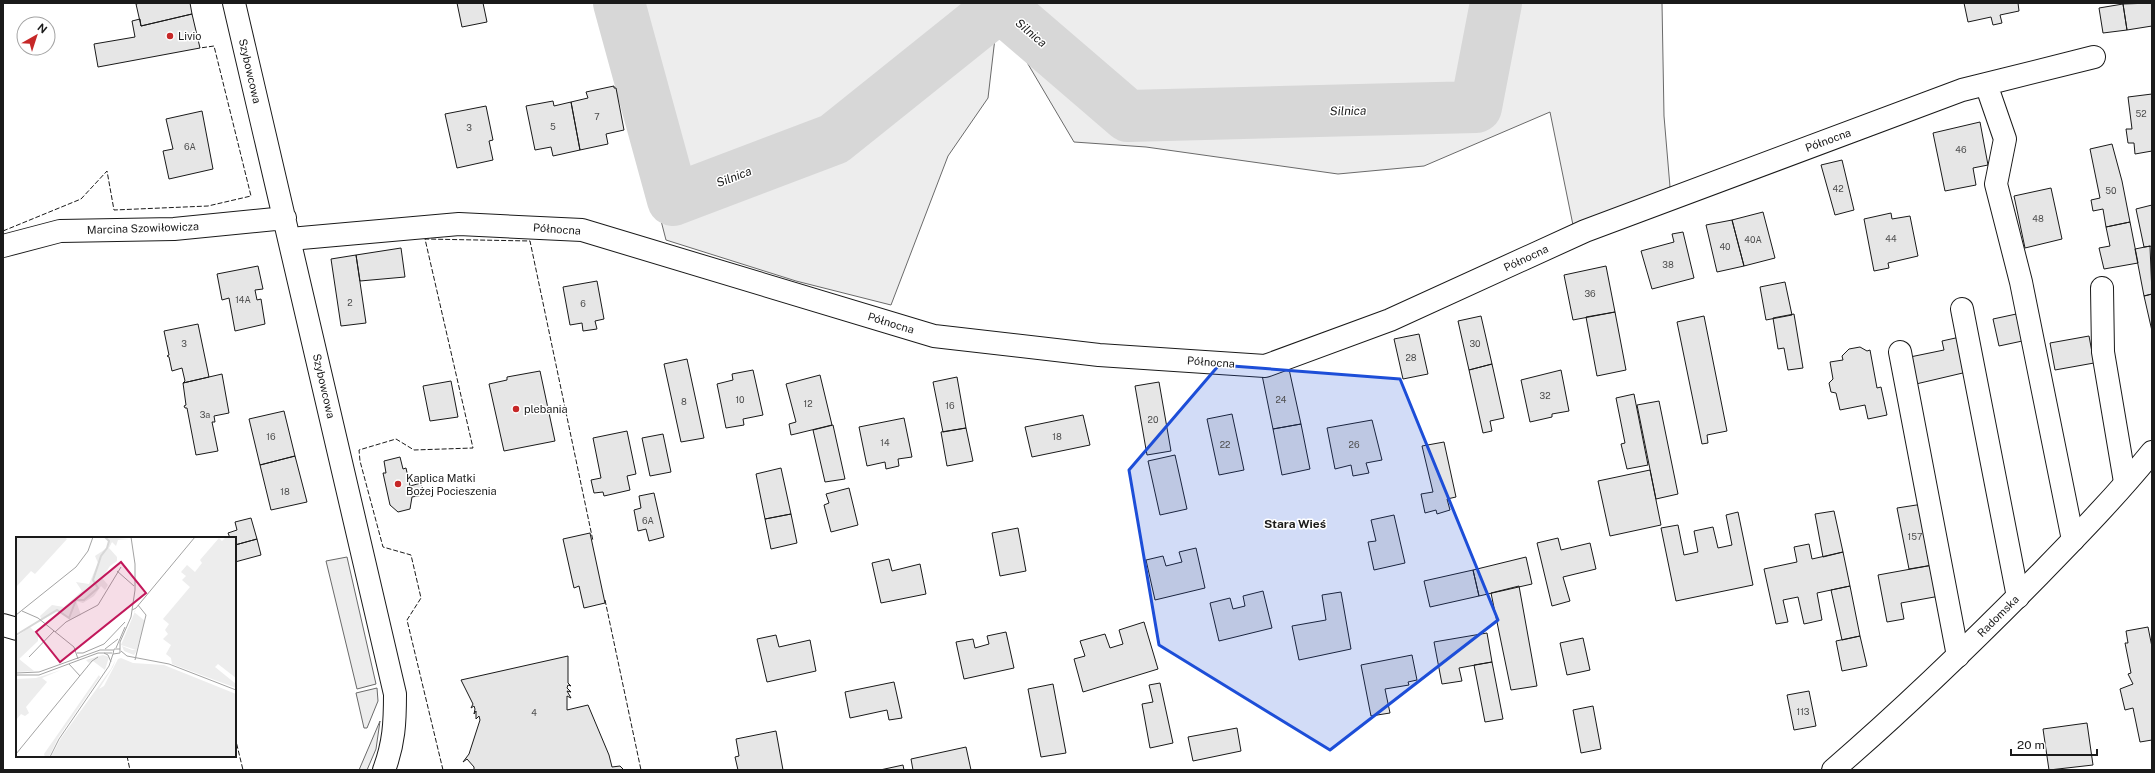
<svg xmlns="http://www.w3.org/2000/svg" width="2155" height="773" font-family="'Public Sans',sans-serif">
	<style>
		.built { fill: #ededed; stroke: #6a6a6a }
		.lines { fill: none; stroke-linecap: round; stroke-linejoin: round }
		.river { stroke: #d7d7d7; stroke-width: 52 }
		.building { fill: #e6e6e6; stroke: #1a1a1a }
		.minor-casing { stroke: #1a1a1a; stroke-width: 24 }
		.major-casing { stroke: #1a1a1a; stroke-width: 24 }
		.minor { stroke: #fff; stroke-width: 22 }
		.major { stroke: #fff; stroke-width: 22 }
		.fence { stroke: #1a1a1a; stroke-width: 1; stroke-dasharray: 5 2; stroke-linecap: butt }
		.marked { fill: #1d4ed8; fill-opacity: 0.2; stroke: #1d4ed8; stroke-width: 3; stroke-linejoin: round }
		.poi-dot { fill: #c62828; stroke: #fff; stroke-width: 1.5 }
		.labels { text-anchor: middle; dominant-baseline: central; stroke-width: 3; stroke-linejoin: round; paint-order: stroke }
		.number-label { font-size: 9px; fill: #4d4d4d }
		.poi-label { font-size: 11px; fill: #1a1a1a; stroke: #fff; text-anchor: start }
		.street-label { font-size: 11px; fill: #1a1a1a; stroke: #fff }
		.water-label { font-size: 12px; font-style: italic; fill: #1a1a1a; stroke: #fff }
		.neighbourhood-label { font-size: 12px; font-weight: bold; fill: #1a1a1a; stroke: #fff }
		.inset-river { fill: none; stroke: #d7d7d7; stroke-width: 2 }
		.inset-road { fill: none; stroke: #a3a3a3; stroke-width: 1 }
		.view { fill: #c2185b; fill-opacity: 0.15; stroke: #c2185b; stroke-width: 2 }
		.inset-edge { fill: none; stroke: #1a1a1a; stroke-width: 2 }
	</style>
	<rect width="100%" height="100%" fill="#fff"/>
	<path class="built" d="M605,3H1662L1664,116L1670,187L1574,230L1550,112L1424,166L1338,174L1146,147L1074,142L1012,37L995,38L988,98L948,156L891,305L796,281L666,240Z
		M347,557L376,684L357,689L326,561Z
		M377,688L378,701L367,728H364L356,693Z
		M380,721L376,749L367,770H359Z"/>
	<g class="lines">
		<path class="river" d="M619,3L673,200L834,139L1000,6L1128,116L1476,107L1496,3"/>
	</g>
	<path class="building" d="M140,3H190L192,14L141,26L136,4Z
		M457,3H483L487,22L462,27Z
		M1964,3H2018L2019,11L2000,15L2002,23L1993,25L1991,17L1968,22Z
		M2152,3V26L2127,30L2123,4Z
		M2123,4L2127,30L2103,33L2099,8Z
		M192,14L200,48L98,67L94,44L135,37L132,21L140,19L141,26Z
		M614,86V88H616L624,130L606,134L608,144L580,150L571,102L588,98L586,92Z
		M2152,94V151L2135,154L2134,143H2128L2126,129H2132L2128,97Z
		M553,101L554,106L571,102L580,150L553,156L551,147L535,150L526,106Z
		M486,106L493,140L489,141L493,160L457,168L445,114Z
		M202,111L213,169L169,179L163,151L173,149L166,119Z
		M1980,122L1988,165L1973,168L1976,185L1945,191L1933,133Z
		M2112,144L2122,181L2130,222L2106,227L2103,209L2093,211L2091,200L2100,198L2090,149Z
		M1842,160L1854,210L1835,215L1821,165Z
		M2051,188L2062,239L2025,248L2014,196Z
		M2152,205V246L2144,247L2136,209Z
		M1763,212L1775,258L1744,266L1732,220Z
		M1891,213L1892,219L1910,216L1918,256L1888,263L1889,268L1874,271L1864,219Z
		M1732,220L1744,266L1717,272L1706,225Z
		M2130,222L2138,263L2104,269L2099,248L2110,246L2106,227Z
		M1683,232L1694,278L1652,289L1641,251L1674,242L1672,234Z
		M2150,246L2152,294L2144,296L2135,249Z
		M401,248L405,277L360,281L356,255Z
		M356,255L366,323L341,326L331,259Z
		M258,266L263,289L255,290L257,300L261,299L265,324L235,331L229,298L222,300L217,274Z
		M1606,266L1615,312L1573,320L1564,275Z
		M597,281L604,319L595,321L597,329L583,331L582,323L570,325L563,287Z
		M1785,282L1792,315L1766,320L1760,287Z
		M2152,294V331L2144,296Z
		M1615,312L1626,370L1597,376L1586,317Z
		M2021,313L2027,340L1999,346L1993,319Z
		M1794,314L1803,368L1788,370L1784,348L1778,349L1773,318Z
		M1481,316L1492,364L1469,370L1458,321Z
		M1704,316L1727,431L1707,435L1708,443L1702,444L1677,322Z
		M198,324L209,377L183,383L185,381L182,368L172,371L169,357L167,356L169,355L164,331Z
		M1419,334L1428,374L1403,379L1394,339Z
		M2089,336L2094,363L2055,370L2050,343Z
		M1960,337L1967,372L1916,384L1910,357L1944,350L1942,341Z
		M1860,347L1867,351L1870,350L1877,388L1881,387L1887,415L1868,419L1865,405L1840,410L1836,393L1831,392L1829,383L1833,379L1830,362L1843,360L1842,356L1849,349Z
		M687,359L704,438L681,442L664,364Z
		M1492,364L1504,418L1490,421L1492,431L1483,433L1469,370Z
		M1289,369L1301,424L1273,429L1262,375Z
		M753,370L763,415L743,419L744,425L726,428L717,384L733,380L732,374Z
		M1561,370L1569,411L1552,414V417L1530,422L1521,380Z
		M540,371L555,441L504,451L489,384L507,380V377Z
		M222,374L229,413L214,416L215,422H212L218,451L196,455L187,408H185L184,406L186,405L183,383Z
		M820,375L832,425L791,435L789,424L796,422L786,384Z
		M957,377L966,428L943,432L933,382Z
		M451,381L458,417L430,421L423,386Z
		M1159,382L1171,451L1147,455L1135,386Z
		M1634,394L1648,465L1627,469L1621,444L1625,443L1616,398Z
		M1659,401L1678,494L1656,499L1637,405Z
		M284,411L295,456L260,465L249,419Z
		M1232,414L1244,470L1219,475L1207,419Z
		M1083,415L1090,445L1032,457L1025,427Z
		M904,418L912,457L898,459L899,466L886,469L885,462L867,466L859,427Z
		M1372,420L1382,460L1366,463L1369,473L1353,476L1351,465L1335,469L1327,428Z
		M1301,424L1310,469L1282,475L1273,429Z
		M833,425L845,479L825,482L813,430Z
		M966,428L973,461L947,466L941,432Z
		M627,431L636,474L627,476L630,490L604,496L603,492L594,493L591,480L601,478L593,438Z
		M663,434L671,472L650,476L642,438Z
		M1444,442L1456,497L1447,499L1450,510L1437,514L1436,510L1425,513L1421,494L1433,492L1422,446Z
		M1175,455L1187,509L1160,515L1148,461Z
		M295,456L307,502L271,510L260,465Z
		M400,457L403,469L406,468L410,486L421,483L423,495L412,497L410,509L398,512L390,505L383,473H386L384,461Z
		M781,468L791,514L765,519L756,474Z
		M1650,470L1661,525L1610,536L1598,481Z
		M849,488L858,525L831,532L824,505L829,503L826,494Z
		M654,493L664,537L649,541L646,529L638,531L634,510L641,508L639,496Z
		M1923,504L1933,565L1909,569L1897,508Z
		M1834,511L1843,552L1823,557L1815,514Z
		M1738,512L1753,585L1676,601L1661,528L1678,525L1684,555L1698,552L1694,531L1713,527L1718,548L1732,545L1726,515Z
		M791,514L797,543L771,549L765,519Z
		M1394,515L1405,563L1374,570L1368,542L1376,541L1371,520Z
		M251,518L257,539L235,545V538H230L228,533L237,530L235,522Z
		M1018,528L1026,571L1000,576L992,533Z
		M590,533L605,603L584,608L579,586L574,588L563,539Z
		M1558,538L1561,550L1590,543L1596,569L1563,577L1570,601L1552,606L1537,543Z
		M257,539L261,555L235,562V545Z
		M1809,544L1812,559L1843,552L1850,586L1817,593L1822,620L1804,624L1798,597L1783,600L1788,622L1776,624L1764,569L1797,562L1794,547Z
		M1196,548L1205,588L1155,600L1146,560L1163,556L1166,566L1182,562L1179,552Z
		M1526,557L1532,584L1479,596L1473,570Z
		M889,559L892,571L920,564L926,594L881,603L872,563Z
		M1933,565L1940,596L1901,603L1904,619L1887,622L1878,575Z
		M1473,570L1479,596L1430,607L1424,581Z
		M1519,586L1537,686L1511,690L1491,593Z
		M1850,586L1860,636L1842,640L1831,590Z
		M1263,591L1272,628L1219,641L1210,603L1230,598L1233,609L1245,606L1243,596Z
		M1341,592L1351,649L1299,660L1292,626L1326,620L1322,595Z
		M1144,622L1158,669L1083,692L1074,659L1085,656L1080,641L1105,634L1110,648L1123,644L1119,630Z
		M2148,627L2152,647V740L2140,742L2133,708L2125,710L2120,689L2133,684L2128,674L2131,673L2125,643H2128L2126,631Z
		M1006,632L1014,668L964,679L956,642L973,639L975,648L989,644L987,636Z
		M1487,633L1492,662L1459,668L1462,681L1442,684L1434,642Z
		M776,635L779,647L810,640L816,671L767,682L757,639Z
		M1860,636L1867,666L1842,671L1836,641Z
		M1583,638L1590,670L1567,675L1560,643Z
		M1412,655L1417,680L1408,682L1409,685L1385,689L1390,713L1371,716L1361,665Z
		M568,656V683L571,686L568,685L567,688L571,692L567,691L571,698L567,696V710L588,705L609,755L612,767L620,766L624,770H474V767L467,759L463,762L469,754L480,720L479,716L476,719V711L474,714L475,709L474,706L471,708L473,704L461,680Z
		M1492,662L1503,719L1485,722L1474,665Z
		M894,682L902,718L889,720L887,710L850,718L845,692Z
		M1160,683L1173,743L1150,748L1142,704L1153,702L1149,685Z
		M1053,684L1066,753L1041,757L1028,689Z
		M1809,691L1816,726L1794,730L1787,695Z
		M1593,706L1601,749L1581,753L1573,710Z
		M2087,723L2093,765L2049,770L2043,729Z
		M1237,728L1241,751L1193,761L1188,737Z
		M776,731L783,770H738L735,757L739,756L736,739Z
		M966,747L971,770H913L911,759Z
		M903,765L904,770H880Z"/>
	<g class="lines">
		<g class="minor-casing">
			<path id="minor" d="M234,3L395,694C395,723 394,743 384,770
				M1986,84L2005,139L1996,184L2021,282L2073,540
				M290,239L459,224L582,230L934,336L1099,355L1265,366L1390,320L1585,231L1962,90L2094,57
				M3,246L60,231L174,229L285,218
				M2102,288L2103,352L2125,482
				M1962,309L2018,597
				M1900,352L1958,656
				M3,625L17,629"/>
		</g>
		<g class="major-casing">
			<path id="major" d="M1833,770C1905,708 1973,642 2040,574C2078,535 2117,495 2152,452"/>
		</g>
		<use href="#minor" class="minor"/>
		<use href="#major" class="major"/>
		<path class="fence" d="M3,231L81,199L107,171L114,210L208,206L251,196L214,46L200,48
			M605,600L641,770
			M235,737L243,770
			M127,756L130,770
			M443,770L407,620L421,598L411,555L383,547L360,461L359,450L396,439L414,450L473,448L425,239L530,241L593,541"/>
	</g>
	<path class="marked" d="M1219,365L1400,379L1498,620L1330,750L1159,645L1129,470Z"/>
	<g class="poi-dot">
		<circle cx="170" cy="36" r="4"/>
		<circle cx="516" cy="409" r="4"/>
		<circle cx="398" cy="484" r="4"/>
	</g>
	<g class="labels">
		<g class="number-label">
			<text x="2141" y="113">52</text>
			<text x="597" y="116">7</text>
			<text x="553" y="126">5</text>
			<text x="469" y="127">3</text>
			<text x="190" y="146">6A</text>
			<text x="1961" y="149">46</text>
			<text x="1838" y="188">42</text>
			<text x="2111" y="190">50</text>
			<text x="2038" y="218">48</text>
			<text x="1891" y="238">44</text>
			<text x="1753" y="239">40A</text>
			<text x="1725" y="246">40</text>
			<text x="1668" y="264">38</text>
			<text x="1590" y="293">36</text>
			<text x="243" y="299">14A</text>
			<text x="350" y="302">2</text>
			<text x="583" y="303">6</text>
			<text x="184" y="343">3</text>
			<text x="1475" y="343">30</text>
			<text x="1411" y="357">28</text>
			<text x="1545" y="395">32</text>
			<text x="740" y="399">10</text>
			<text x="1281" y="399">24</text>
			<text x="684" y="401">8</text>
			<text x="808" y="403">12</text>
			<text x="950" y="405">16</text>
			<text x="205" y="414">3a</text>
			<text x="1153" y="419">20</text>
			<text x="271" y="436">16</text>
			<text x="1057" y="436">18</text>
			<text x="885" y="442">14</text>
			<text x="1225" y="444">22</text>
			<text x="1354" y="444">26</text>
			<text x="285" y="491">18</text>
			<text x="648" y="520">6A</text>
			<text x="1915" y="536">157</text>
			<text x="1803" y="711">113</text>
			<text x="534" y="712">4</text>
		</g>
		<g class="poi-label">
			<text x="178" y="36">Livio</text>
			<text x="524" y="409">plebania</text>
			<text x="406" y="478">Kaplica Matki<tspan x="406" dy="13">Bożej Pocieszenia</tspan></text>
		</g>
		<g class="street-label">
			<text transform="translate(250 71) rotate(77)">Szybowcowa</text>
			<text transform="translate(1828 140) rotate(-20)">Północna</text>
			<text transform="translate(143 228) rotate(-2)">Marcina Szowiłowicza</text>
			<text transform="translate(557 229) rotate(4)">Północna</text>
			<text transform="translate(1526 258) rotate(-25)">Północna</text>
			<text transform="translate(891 323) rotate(17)">Północna</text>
			<text transform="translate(1211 362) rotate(4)">Północna</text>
			<text transform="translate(324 386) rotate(77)">Szybowcowa</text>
			<text transform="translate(1998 616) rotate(-45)">Radomska</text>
		</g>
		<g class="water-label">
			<text transform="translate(1031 33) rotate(40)">Silnica</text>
			<text transform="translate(1348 111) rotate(-1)">Silnica</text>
			<text transform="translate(734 177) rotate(-21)">Silnica</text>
		</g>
		<g class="neighbourhood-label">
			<text x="1295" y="524">Stara Wieś</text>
		</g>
	</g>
	<g transform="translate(16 537)">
		<rect width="220" height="220" fill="#fff"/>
		<path d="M0,0H48L51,2L19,37L15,34L1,49ZM88,0L113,2L102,3L100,9L96,5L93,11L101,20V24L94,29L86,41L92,48L89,53L85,49L78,59L67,66L60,64L65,78L54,83L42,74L26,83L24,79L36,68L48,70L66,54L60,45L73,47L82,26L79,19L91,11L93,3ZM210,0H220V141L202,127L199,130L220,147V151L156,127L155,121L150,117L155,108L147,102L152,97L149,93L153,87L147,82L174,50L166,43L170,39L165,35L171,28L179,35L186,26L184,23L203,1L206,4ZM120,72L118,75L129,84L120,115L118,118L108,114L106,109L116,113H120L105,108ZM14,90L22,98V104L3,122L18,134L0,135V100ZM87,118L93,120L89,133L77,124L82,120L73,126L70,123L83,119ZM105,121L117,126L148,128L220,157V220H35L45,201L95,132L100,122L97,130L83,152L88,149L102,122ZM45,133L26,141L31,145L10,170L13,176L9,179L5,177L0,183V142L20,141ZM83,138L84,140L42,201L33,220H29L28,217Z" fill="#ededed"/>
		<path class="inset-river" d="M0,98L41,73L53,81L60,63H68L82,51L77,43L85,19L91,11L93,4L89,0"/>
		<path class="inset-road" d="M101,34L118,49M116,73L120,71L179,0M6,74L22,81L58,110L62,122M0,78L60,30L72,14L77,0M39,95L50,85L82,68L105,30M100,111L109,90M89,112L102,102M104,112H98L97,117L104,116V105L115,80L119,53V27L115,0M105,114L111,119L153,127L220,153M61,116H67L88,107L109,85M88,116L92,118L95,125M13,120L38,94M119,123L130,78L122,68M53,127L64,139M0,136L23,135L84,113H97M0,138H23L82,116H96M0,217L76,124L82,120M34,220L43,202L93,129L97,117"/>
		<path class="view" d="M105,25L130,56L44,125L20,95Z"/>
		<rect width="220" height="220" class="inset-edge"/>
	</g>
	<rect width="2155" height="773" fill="none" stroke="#1a1a1a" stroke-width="8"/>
	<g transform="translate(36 36) rotate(39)"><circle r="19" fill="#ffffff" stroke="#a3a3a3"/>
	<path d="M0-3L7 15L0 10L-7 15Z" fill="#c62828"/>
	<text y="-6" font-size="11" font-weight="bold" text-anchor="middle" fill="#1a1a1a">N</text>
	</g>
	<path d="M2011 749v6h86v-6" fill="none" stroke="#1a1a1a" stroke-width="2"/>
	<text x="2017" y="749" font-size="12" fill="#1a1a1a" stroke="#ffffff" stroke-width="3" paint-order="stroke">20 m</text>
</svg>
